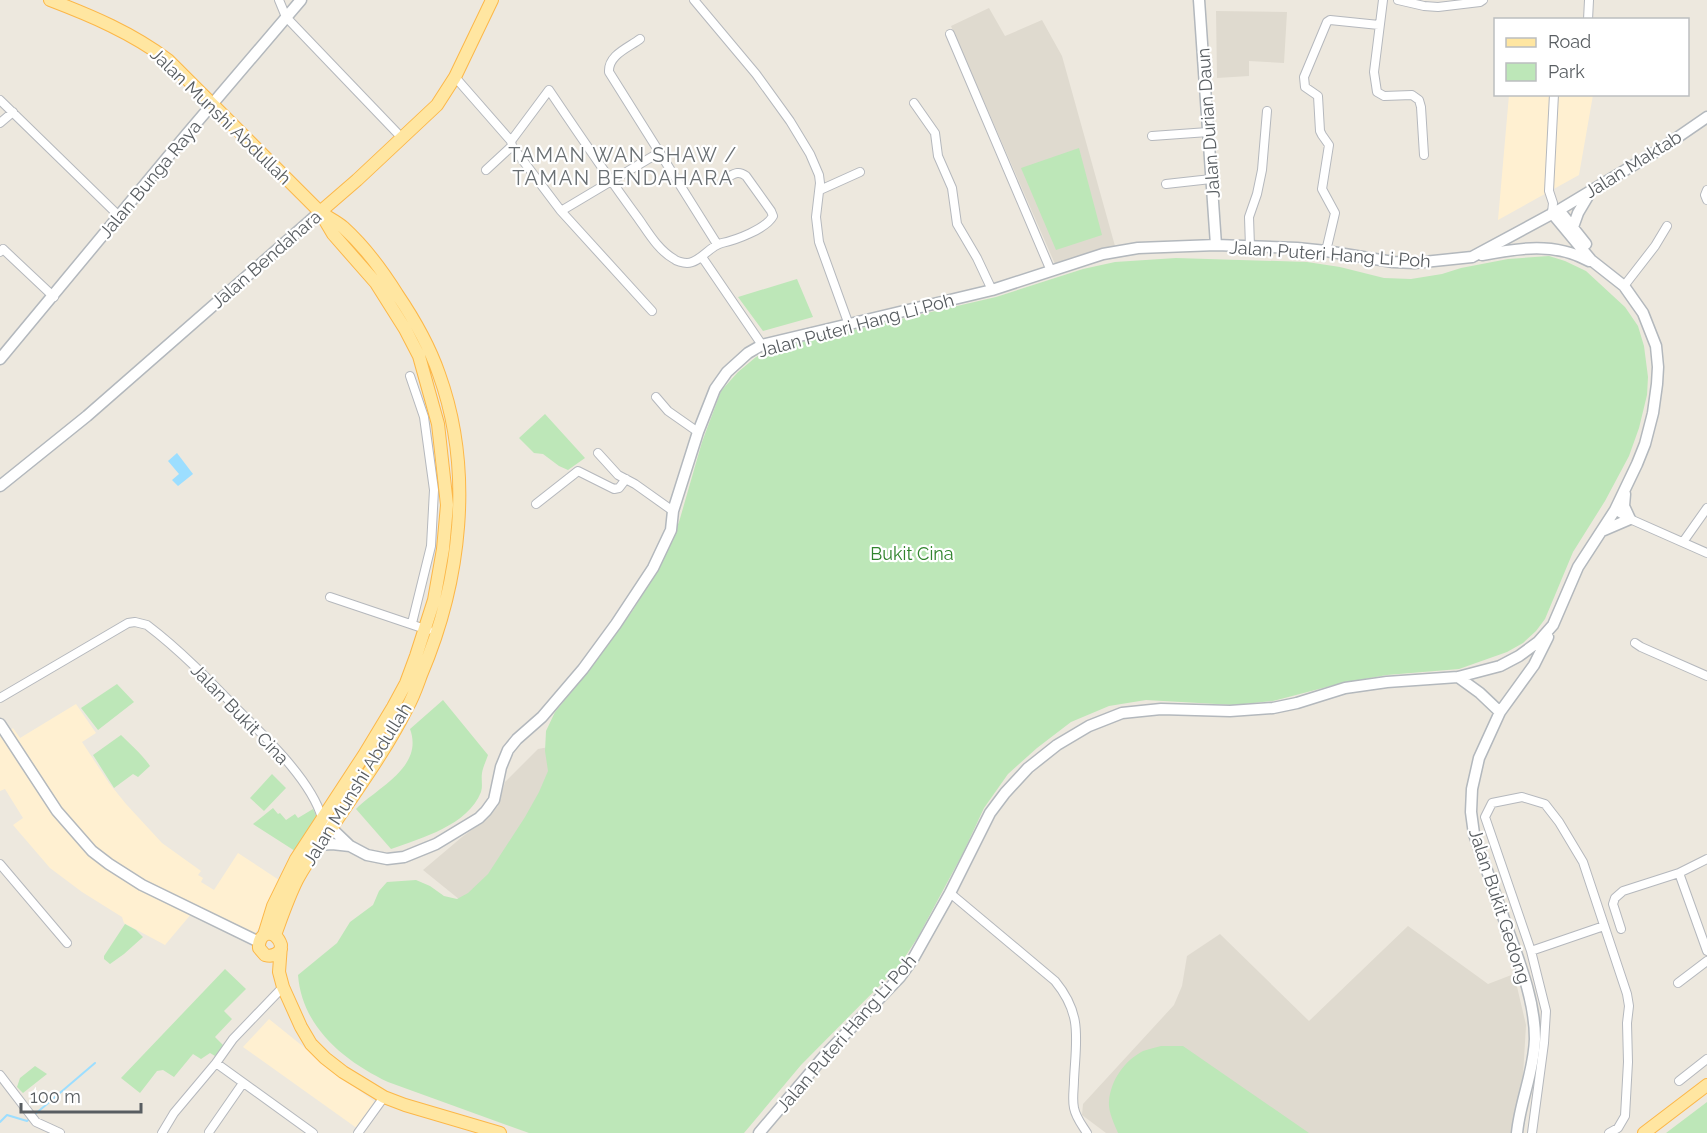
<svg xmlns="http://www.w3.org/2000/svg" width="1707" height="1133" font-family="Raleway,sans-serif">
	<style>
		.commercial { fill: #fff0d1 }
		.education { fill: #dfdacf }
		.green { fill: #bde7b8 }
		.water { fill: #9cdeff }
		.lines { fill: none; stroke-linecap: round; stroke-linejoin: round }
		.stream { stroke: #9cdeff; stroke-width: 2 }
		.street-casing { stroke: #b5b8bd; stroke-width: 10 }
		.secondary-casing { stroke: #b3b8bd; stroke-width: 13 }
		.primary-casing { stroke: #fcb748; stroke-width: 14 }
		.street { stroke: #fff; stroke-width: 8 }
		.secondary { stroke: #fff; stroke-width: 10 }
		.primary { stroke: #ffe6a1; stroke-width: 12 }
		.labels { text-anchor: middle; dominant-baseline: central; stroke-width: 4.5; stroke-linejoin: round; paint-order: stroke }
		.street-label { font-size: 18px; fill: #585d61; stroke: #fff }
		.park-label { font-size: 18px; fill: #31842d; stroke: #fff }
		.neighbourhood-label { font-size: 20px; letter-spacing: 1.5px; fill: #696f73; stroke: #fff }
	</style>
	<rect width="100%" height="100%" fill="#ede8de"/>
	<path class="commercial" d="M1509,95H1593L1579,175L1498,220Z
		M76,704L96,733L82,742L109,783L126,804L162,843L201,871L198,875L203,878L201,882L214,890L238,853L282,882L269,912L249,943L192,913L165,945L124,923L122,917L82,892L50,868L13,825L23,818L5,789L0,791V729L9,731L13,728L20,738Z
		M269,1019L341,1077L375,1102L374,1108L358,1129L243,1047Z"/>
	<path class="education" d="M989,8L1005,36L1042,20L1062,56L1115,246L1055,264L951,26Z
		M1216,11L1287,12L1284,63L1249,61V76L1217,78Z
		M549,747L556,770L527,826L465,904L423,870L462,837L487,819L498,806L505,782L538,749Z
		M1408,926L1488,984L1514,974L1526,1025L1523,1076L1512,1133H1106L1082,1115L1083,1104L1174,1005L1182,986L1187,956L1220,934L1309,1021Z"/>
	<path class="green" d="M1079,148L1102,235L1056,250L1021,168Z
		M1549,256L1565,261L1586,271L1625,307L1638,326L1644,346L1648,377L1647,395L1639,428L1629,456L1605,501L1573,552L1545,619L1536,631L1523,643L1507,652L1459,669L1387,675L1342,683L1273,701L1234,705L1146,700L1109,706L1071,722L1037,748L1008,774L984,808L963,853L918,937L899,966L801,1065L744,1133H529L388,1082C344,1061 302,1027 298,975L337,943L350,922L373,905L379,891L387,882L416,880L430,886L444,896L457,899L468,893L488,874L525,817L539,792L548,771L545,751L546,731L555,712L587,673L633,610L657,571L679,522L702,442L721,391L738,372L756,357L771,349L996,297L1083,269L1115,262L1176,258L1307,262L1340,267L1384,278L1411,279L1442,274L1461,268L1508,259Z
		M797,279L813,317L763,331L738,297Z
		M545,414L585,458L568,470L559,466L543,454L534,453L519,438Z
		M117,684L134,702L98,730L81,708Z
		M443,700L488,755C486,761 483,767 482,773C481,780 483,786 481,792C468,825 422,838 391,849L356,809C378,787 424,767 410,729Z
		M121,735C131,745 142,754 150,766L138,777L133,774L114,788L93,755Z
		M272,774L286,788L264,811L250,798Z
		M273,808L278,814L280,813L286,820L295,814L298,818L313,809L317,817L295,851L253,824Z
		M125,924L136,930L143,937L124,954L110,964L104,959V956Z
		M225,969L246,989L224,1011L232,1019L215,1037L224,1046L215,1056L210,1053L201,1059L193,1054L174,1077L163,1070L157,1071L140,1093L121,1078Z
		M1161,1046H1183L1309,1133H1118C1114,1123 1108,1112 1109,1101C1111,1080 1124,1061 1143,1051C1148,1049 1155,1048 1161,1046Z
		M35,1066L47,1074L23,1093L17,1087L20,1078Z
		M1707,1102V1133H1666Z"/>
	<path class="water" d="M177,453L193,474L178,486L172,480L179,474L168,461Z"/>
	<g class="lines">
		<path class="stream" d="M0,1122L7,1115L27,1121L95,1063"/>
		<g class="street-casing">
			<path id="street" d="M279,0L286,17L402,138
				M694,0L756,74L790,121L810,154L819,175L820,183L816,217L819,242L849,325
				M1383,0L1374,72L1377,92L1384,96L1412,95L1419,100L1421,107L1424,155
				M1398,0L1424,6L1438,7L1480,2L1483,0
				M1588,20L1589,0
				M950,34L1051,271
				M640,39C628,48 608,55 609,72L717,244
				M455,77L511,141
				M0,100L119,216
				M914,103L935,133L938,156L952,188L957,224L977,258L992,290
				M0,123L13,112
				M1152,136L1208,132
				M512,146L561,211L652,311
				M486,170L512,146L511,141L549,90C578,133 607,176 638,218C648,232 658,250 674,259C676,261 683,263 687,263C700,263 709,246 722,243C736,240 766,229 773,216L771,211L746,176C738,170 734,174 726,178
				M1166,184L1211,179
				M820,190L860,172
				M1707,190L1705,195L1707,200
				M561,211L660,152
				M1552,213L1553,203L1549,191L1554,94
				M1250,247L1249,217L1257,194L1262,170L1267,111
				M1326,251L1335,213L1322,189L1329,145L1322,135L1320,131L1318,96L1305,87L1304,77L1327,22L1330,20L1379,25
				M0,252L3,249L54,297
				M702,257L762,345
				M1624,286L1655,246L1667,226
				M410,376L424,417L434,490L431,546L412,623
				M656,397L668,411L698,432
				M598,453L618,475L635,484L673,511
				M536,504L578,471L614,489L619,488L626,479
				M1615,510L1630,519L1707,553
				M1683,542L1707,508
				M330,597L428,630
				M1635,643L1641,647L1707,676
				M0,698L128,623L135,622L147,625C180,650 209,680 238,710C266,738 311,780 322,818
				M0,864L67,943
				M1679,873L1707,951
				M950,893L1055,981C1083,1015 1076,1039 1074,1080C1074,1089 1072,1099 1074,1108C1076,1118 1082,1125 1087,1133
				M1621,929L1613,904L1615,898L1623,891L1679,873L1707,859
				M1531,951L1604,926
				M1678,983L1707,961
				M216,1063L313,1133
				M0,1075L36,1122L60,1133
				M1679,1081L1707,1059
				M209,1132L243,1083
				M162,1133L174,1113L216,1063L233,1039L283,987
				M358,1133L384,1097
				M1532,1133L1544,1043L1546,1011L1531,951L1485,817L1492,803L1522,797L1545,804L1559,822L1583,862L1627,994L1629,1006L1627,1023L1628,1062L1625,1116L1618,1128L1609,1133"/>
		</g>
		<g class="secondary-casing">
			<path id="secondary" d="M1199,0L1216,245
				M1559,210L1586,244
				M1573,227L1578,213L1591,191
				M1482,255C1519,248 1555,242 1589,261
				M0,359L186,135L301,0
				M0,486L87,416L320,212
				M1602,531L1630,519L1624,506L1625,494
				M1458,677L1480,693L1500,712
				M0,724L57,811L92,851L109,864L142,885L259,942
				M327,824L350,846L367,855L387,859L404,857L436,844L479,818L486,811L494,800L501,767L508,750L517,739L542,717L583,669L616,624L653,568L671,530L673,511L698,432L715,389L727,372L748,353L762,345L992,290L1103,254L1138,248L1216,245L1297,248L1326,251L1393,262L1414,263L1472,257L1559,210L1662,148L1707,117
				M319,845L332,844L350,846
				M759,1133L826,1054L900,977L913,959L950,893L990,813L1005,793L1028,768L1057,745L1089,726L1122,713L1161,709L1230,711L1273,708L1297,703L1345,688L1387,682L1458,677L1500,666L1519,656L1538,642L1553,625L1578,567L1615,510L1637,464L1645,444L1653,413L1657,384L1658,367L1656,346L1643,313L1624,286L1591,260L1552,213
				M1517,1133C1520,1101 1534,1072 1535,1039C1535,1003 1521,966 1509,933C1497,900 1486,867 1474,834L1471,812L1472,789L1479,758L1500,712L1534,665L1548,637"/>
		</g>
		<g class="primary-casing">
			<path id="primary" d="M50,0C92,16 132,33 168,60L320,212C327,217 336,221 343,227C364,246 382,270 397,294C414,319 429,345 439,374C474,471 461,581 421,675C417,686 413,698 407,708C386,750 358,788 332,827C320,844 307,861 297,880C288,898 282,916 275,935
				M320,212L357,180L437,105L455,77L492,0
				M264,935L273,906L296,859L364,755L393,707L406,683L416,656L434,600L443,549L447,505L438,424L419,356L405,329L376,283L333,234L323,217
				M281,949C277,955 272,957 265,955L259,948C258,931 276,928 281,945L279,972L283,987L301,1027L311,1044L325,1058L343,1072L384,1097L405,1105L500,1133
				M1644,1133L1707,1085"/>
		</g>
		<use href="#street" class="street"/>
		<use href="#secondary" class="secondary"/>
		<use href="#primary" class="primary"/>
	</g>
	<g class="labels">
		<g class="street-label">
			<text transform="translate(221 116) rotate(44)">Jalan Munshi Abdullah</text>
			<text transform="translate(1208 123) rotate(-94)">Jalan Durian Daun</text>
			<text transform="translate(1633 164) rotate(-32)">Jalan Maktab</text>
			<text transform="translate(150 179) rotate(-50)">Jalan Bunga Raya</text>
			<text transform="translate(1330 254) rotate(4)">Jalan Puteri Hang Li Poh</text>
			<text transform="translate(266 259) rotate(-41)">Jalan Bendahara</text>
			<text transform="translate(856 325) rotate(-15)">Jalan Puteri Hang Li Poh</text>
			<text transform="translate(240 714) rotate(46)">Jalan Bukit Cina</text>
			<text transform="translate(357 784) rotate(-58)">Jalan Munshi Abdullah</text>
			<text transform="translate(1500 906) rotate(72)">Jalan Bukit Gedong</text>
			<text transform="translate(846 1033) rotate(-49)">Jalan Puteri Hang Li Poh</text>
		</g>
		<g class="park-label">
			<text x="912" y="553">Bukit Cina</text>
		</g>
		<g class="neighbourhood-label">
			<text x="623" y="155">TAMAN WAN SHAW /<tspan x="623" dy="23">TAMAN BENDAHARA</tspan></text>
		</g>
	</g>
	<rect x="1494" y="18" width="195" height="78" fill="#ffffff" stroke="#bcbec0" stroke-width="1.5"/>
	<rect x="1506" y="38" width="30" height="9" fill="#ffe6a1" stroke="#bcbec0" stroke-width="1.5"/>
	<text x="1548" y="48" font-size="18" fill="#585d61">Road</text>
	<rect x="1506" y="63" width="30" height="18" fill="#bde7b8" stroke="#bcbec0" stroke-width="1.5"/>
	<text x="1548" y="78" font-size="18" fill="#585d61">Park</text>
	<path d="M21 1103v9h120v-9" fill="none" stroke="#585d61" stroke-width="3"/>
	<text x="30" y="1103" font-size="18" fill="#585d61" stroke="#ffffff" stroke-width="4.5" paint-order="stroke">100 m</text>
</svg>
